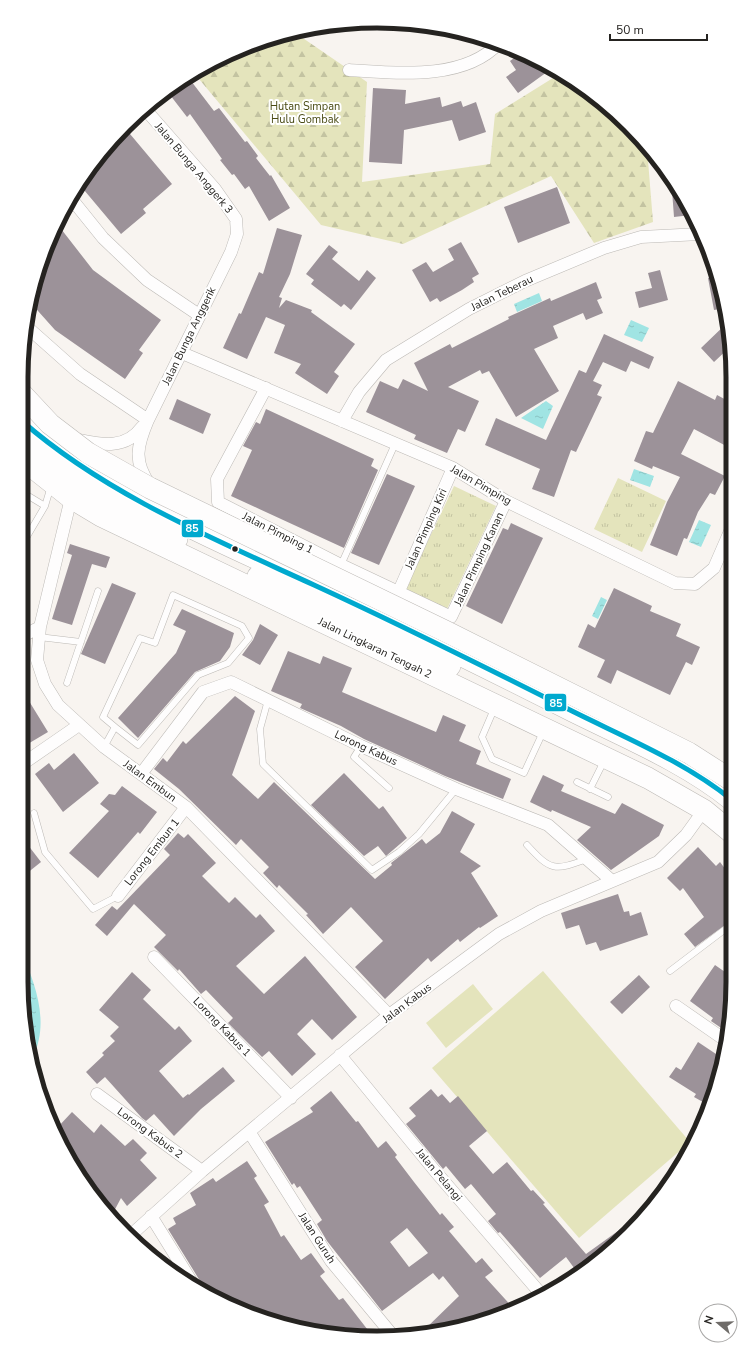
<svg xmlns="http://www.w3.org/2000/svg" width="754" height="1359" font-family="'Nunito Sans',sans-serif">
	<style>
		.grass { fill: url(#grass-tufts) }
		.forest { fill: url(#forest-firs) }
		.pitch { fill: #e4e4bc }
		.water { fill: url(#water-ripples) }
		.building { fill: #9c9299; fill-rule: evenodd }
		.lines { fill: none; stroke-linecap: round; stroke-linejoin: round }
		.lane-casing { stroke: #bcb9b5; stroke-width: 7 }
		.street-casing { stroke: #bcb9b5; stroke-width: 13 }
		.highway-casing { stroke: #bcb9b5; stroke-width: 22 }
		.lane { stroke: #fefdfd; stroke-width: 6 }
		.street { stroke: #fefdfd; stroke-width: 12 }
		.highway { stroke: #fefdfd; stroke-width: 21 }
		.highway-bridge-casing { stroke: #bcb9b5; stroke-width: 22; stroke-linecap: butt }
		.highway-bridge { stroke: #fefdfd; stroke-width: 21 }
		.bus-1-casing { stroke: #fff; stroke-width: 8 }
		.bus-1 { stroke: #00a9ce; stroke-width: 5 }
		.bus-dot { fill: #252320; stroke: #fff; stroke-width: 1.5 }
		.labels { text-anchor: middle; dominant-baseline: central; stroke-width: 4; stroke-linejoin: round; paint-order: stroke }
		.park-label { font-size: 11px; fill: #4a4b15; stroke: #fff }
		.street-label { font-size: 11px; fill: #252320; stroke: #fff }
		.rim { fill: none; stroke: #252320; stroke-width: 5 }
		.line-badge { stroke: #fff; stroke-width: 1.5 }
		.badge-label { font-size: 11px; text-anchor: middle; font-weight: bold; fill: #fff }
	</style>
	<defs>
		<pattern id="grass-tufts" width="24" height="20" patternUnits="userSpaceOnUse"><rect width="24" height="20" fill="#e4e4bc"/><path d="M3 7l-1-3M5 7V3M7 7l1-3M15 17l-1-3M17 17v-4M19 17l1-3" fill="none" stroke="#c3c3a1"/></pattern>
		<pattern id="forest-firs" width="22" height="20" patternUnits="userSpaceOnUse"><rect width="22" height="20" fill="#e4e4bc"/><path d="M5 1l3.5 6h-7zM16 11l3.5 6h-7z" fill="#c3c3a1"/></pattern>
		<pattern id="water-ripples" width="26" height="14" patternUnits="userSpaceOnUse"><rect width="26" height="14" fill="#a0e4e3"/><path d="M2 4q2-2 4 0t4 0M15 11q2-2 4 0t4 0" fill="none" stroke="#8ac3c2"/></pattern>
	</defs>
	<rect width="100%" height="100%" fill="#f8f4f0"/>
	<path class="grass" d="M618,478L666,501L642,552L594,529Z
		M454,486L496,506L447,609L405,589Z"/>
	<path class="forest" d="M294,32L367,82L362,182L490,164L495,114L561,73L629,125L647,148L653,222L594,243L551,176L403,244L321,225L194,73L220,58L285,33Z"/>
	<path class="pitch" d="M543,971L690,1142L579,1238L432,1068Z
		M473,984L493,1009L446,1048L426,1023Z"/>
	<path class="water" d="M539,293L542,301L517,312L514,304Z
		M631,320L649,328L642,342L624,335Z
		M546,401L553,406L543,429L521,418Z
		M634,469L654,476L650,487L630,480Z
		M699,520L711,525L701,547L689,542Z
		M601,597L607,600L598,619L592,616Z
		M21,950C35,984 50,1021 33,1057L21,982Z"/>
	<path class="building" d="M521,53L540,62L547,72L518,93L506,77L516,70L510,61Z
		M188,77L214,111L219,108L245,142L247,141L258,156L256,158L270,176L271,175L290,208L269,221L249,186L245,189L234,174L232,175L220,160L222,159L190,114L187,117L167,91Z
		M373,88L406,90L405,104L440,97L442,107L461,101L463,107L476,102L486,132L459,141L452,120L404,130L402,164L369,162Z
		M125,128L172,184L143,209L146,213L121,234L79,184L110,142Z
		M671,177L673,179L691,215L674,217Z
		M557,187L570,223L518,243L504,207Z
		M58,225L93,270L161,320L139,350L143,353L125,379L55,330L30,302L33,285Z
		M277,228L302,235L290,274L279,297L282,298L279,308L286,300L312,310L311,312L355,344L334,372L339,376L327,394L295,373L301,364L274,353L285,325L266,317L247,359L223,348L239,313L241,314L259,272L263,274Z
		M461,242L479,274L472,278L474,282L462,290L440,302L437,298L430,302L412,270L426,262L433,272L454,260L448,249Z
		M329,245L338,252L332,259L359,281L367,270L376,278L351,310L344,304L341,307L311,284L314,280L306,274Z
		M660,270L668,300L639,308L635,292L652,288L648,273Z
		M717,276L725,308L714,310L708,278Z
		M596,282L602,298L597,300L603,313L586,320L583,313L553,326L558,338L534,349L559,391L516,417L489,371L482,374L480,370L448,387L479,401L465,432L458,429L447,453L414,439L416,435L366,412L380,381L398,389L403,379L428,391L414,363L450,344L452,348L509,319L508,317L550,298L551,301Z
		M728,322L730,347L714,362L701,348Z
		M604,334L654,357L649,369L631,361L626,372L603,362L593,381L602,385L597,395L602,397L576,452L571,450L554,497L532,489L540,469L485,445L496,418L546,440L579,370L586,373Z
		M678,381L715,400L717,395L730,402V448L694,429L681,454L725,476L715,495L710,493L698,512L687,539L684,538L677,556L650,545L667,502L680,477L653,466L652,469L634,461L646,431L653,433Z
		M177,399L211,414L203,434L169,419Z
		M266,409L374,459L371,466L378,470L344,548L231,496L252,450L243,446L256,422L260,424Z
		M387,474L415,486L379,565L351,553Z
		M511,523L543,538L502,624L466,606L503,528L508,530Z
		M70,544L110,557L106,568L92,564L72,625L52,619L72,555L67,553Z
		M112,583L136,593L105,664L81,654Z
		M614,588L652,606L650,611L681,624L676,636L700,647L692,665L686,662L670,695L617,670L611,684L597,677L605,660L578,647L588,624L595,628Z
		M182,609L234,633L230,647L220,661L195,672L138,738L118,718L176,653L186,631L173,625Z
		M260,624L278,635L260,665L242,655L253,640Z
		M288,651L320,664L323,656L352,668L342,692L436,732L443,715L466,725L459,741L481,751L476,764L511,779L503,799L445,776L364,739L341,726L300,708L302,704L271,691Z
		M21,688L48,732L21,748Z
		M235,696L255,711L232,775L258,799L274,782L375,879L392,865L391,863L413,846L422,839L426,844L440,833L452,811L475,824L460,852L481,866L471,873L498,916L480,928L479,927L460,942L458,939L431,962L428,958L385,999L355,967L383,941L351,907L323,934L306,915L308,914L279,885L277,888L263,873L269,867L241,839L236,845L179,789L154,769L163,758L167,762L183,741L186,744Z
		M74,753L99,783L63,812L35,774L49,763L54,770Z
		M344,773L379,809L383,806L407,838L386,856L378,846L364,856L311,805Z
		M543,775L564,785L561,791L608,811L615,814L622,803L664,825L659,836L611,870L577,840L591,827L552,810L551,812L530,802Z
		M122,786L157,812L140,834L138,832L98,878L69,853L109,811L100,804L109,794L115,795Z
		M178,833L184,838L188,834L216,863L202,876L229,903L235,897L256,918L260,914L275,931L236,966L264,994L305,956L357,1017L332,1040L312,1019L297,1034L316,1054L292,1076L269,1051L262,1057L228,1023L233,1018L206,990L201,994L179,969L178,971L154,947L166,935L134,904L107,936L95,925L112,906L117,910L170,855L164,849Z
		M21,836L41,862L21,878Z
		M698,847L716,866L720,862L732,878V920L695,947L684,934L704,917L683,888L680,891L667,878Z
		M618,894L624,912L629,911L630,916L641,912L648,935L600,951L596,942L586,945L579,925L566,929L561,913Z
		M715,965L725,972L732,965V1005L727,1032L711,1021L713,1018L690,1001Z
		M132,972L151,990L143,999L175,1030L179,1026L192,1041L159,1071L183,1098L188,1094L189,1095L223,1067L235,1081L201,1109L174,1136L154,1114L146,1121L142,1118L105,1077L97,1084L86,1072L104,1055L102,1053L115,1041L110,1036L119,1027L99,1010Z
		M639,975L650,987L622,1014L610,1002Z
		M698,1042L722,1058L714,1096L710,1106L694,1097L696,1094L669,1077L676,1067L681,1070Z
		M431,1089L438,1097L442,1094L450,1103L458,1096L487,1131L469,1146L493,1174L507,1162L531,1191L533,1190L545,1203L543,1204L586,1254L629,1223L632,1225L612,1250L577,1272L566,1257L540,1278L500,1232L498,1233L488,1221L496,1214L471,1184L465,1189L446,1166L443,1169L406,1124L416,1116L409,1108Z
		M331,1091L356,1122L358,1121L378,1148L386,1141L397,1155L395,1157L414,1182L440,1215L442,1213L454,1227L449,1231L476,1263L482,1258L493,1271L485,1277L515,1310L422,1332L459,1296L443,1276L439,1280L433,1273L382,1311L327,1241L317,1224L322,1220L300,1186L297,1188L294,1183L292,1185L265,1142L313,1112L310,1108ZM407,1228L428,1253L409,1267L390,1242Z
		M72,1112L94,1133L101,1124L125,1146L133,1139L147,1153L140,1160L157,1178L127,1206L121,1198L112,1215L94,1199L57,1128Z
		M247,1161L257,1176L254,1178L269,1202L264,1205L281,1237L284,1235L301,1260L311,1253L325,1272L320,1276L339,1300L343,1298L371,1334L285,1326L205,1289L168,1229L176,1224L173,1218L196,1205L190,1193L213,1178L216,1182Z"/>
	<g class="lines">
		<g class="lane-casing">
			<path id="lane" d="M62,216L76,204
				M22,492L45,506
				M22,545L45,506L51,486
				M341,565L395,444
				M39,637L81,642
				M67,683L98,591
				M268,700L260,729L263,764L372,870L399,852L419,834L456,789
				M494,709L482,737L492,759L524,773L543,732
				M361,746L354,757L389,788
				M104,747L115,727L103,717L140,638L155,643L173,595L242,626L249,638L228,663L198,675L138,745L115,727
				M577,782L608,797
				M590,789L604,761
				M34,813L45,852L93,909L118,896
				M527,845C551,871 554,871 587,859
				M670,971L732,924"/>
		</g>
		<g class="street-casing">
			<path id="street" d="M349,70C396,73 464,81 499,43
				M145,109L215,189L236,219L237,234L231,252L148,420C137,446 133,461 150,485
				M70,197L103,238L147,280L199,315
				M26,326L80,374L148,420
				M182,353L453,468L506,501L675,583L695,584L714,568L731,529
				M266,388L217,479L218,502L341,565L451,617L506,501
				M342,421L359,392L386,360L469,309L525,281L604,248L641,237L700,234
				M75,439C99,444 125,451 142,427
				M71,498L40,627L37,660L45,684L58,705L104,747L186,807L389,1015
				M399,591L453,468
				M21,637L40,627
				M21,765L79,725
				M141,774L203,692L231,682L361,746L456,789L548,825L612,881
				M118,896L186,807
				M154,957L291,1098
				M676,1006L725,1040
				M340,1055L435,1171L541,1294
				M97,1094L202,1171
				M250,1133L331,1261L394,1337
				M151,1216L193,1284
				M132,1234L202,1171L389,1015L499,934L541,911L658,862L686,835L704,810"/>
		</g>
		<g class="highway-casing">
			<path id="highway" d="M22,421C105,494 214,539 314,585C401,625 487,668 572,711C626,738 685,762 732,800
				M22,441C62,479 127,510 177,539
				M22,459L71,498L101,516L648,778L704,810L732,833
				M258,576L450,666"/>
		</g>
		<use href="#lane" class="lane"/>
		<use href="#street" class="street"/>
		<use href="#highway" class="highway"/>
		<g class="highway-bridge-casing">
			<path id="highway-bridge" d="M22,394L50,424L88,453L150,488L445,631L689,753L731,780"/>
		</g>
		<use href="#highway-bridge" class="highway-bridge"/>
		<g class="bus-1-casing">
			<path id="bus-1" d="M22,421C105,494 214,539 314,585C401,625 487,668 572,711C626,738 685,762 732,800"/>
		</g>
		<use href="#bus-1" class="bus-1"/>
	</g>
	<circle class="bus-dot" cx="235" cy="549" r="3.5"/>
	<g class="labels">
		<g class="park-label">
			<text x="305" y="106">Hutan Simpan<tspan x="305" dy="13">Hulu Gombak</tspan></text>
		</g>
		<g class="street-label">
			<text transform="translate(194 168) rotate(50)">Jalan Bunga Anggerk 3</text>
			<text transform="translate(502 293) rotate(-26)">Jalan Teberau</text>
			<text transform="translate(189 336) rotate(-64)">Jalan Bunga Anggerik</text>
			<text transform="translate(481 485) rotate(30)">Jalan Pimping</text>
			<text transform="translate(426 529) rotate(-66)">Jalan Pimping Kiri</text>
			<text transform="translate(278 533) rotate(27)">Jalan Pimping 1</text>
			<text transform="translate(479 559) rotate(-65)">Jalan Pimping Kanan</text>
			<text transform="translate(375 648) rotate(26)">Jalan Lingkaran Tengah 2</text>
			<text transform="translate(366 748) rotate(25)">Lorong Kabus</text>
			<text transform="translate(150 781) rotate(36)">Jalan Embun</text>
			<text transform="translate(152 852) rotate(-52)">Lorong Embun 1</text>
			<text transform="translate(407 1003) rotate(-37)">Jalan Kabus</text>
			<text transform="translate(222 1027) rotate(46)">Lorong Kabus 1</text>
			<text transform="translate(150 1133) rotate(36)">Lorong Kabus 2</text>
			<text transform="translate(439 1175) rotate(50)">Jalan Pelangi</text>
			<text transform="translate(317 1238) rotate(57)">Jalan Guruh</text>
		</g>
	</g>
	<path d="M0 0H754V1359H0ZM377 28H377A349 349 0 0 1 726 377V982A349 349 0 0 1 377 1331H377A349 349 0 0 1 28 982V377A349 349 0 0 1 377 28Z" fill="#fff" fill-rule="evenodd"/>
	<path class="rim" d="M377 28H377A349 349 0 0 1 726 377V982A349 349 0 0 1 377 1331H377A349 349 0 0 1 28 982V377A349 349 0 0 1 377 28Z"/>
	<g class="line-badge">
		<rect x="181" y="519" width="23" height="19" rx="4" fill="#00a9ce"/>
		<rect x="544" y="693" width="23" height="19" rx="4" fill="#00a9ce"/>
	</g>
	<g class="badge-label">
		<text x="192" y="532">85</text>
		<text x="556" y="707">85</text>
	</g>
	<g transform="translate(718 1323) rotate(289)"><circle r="19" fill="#ffffff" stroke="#a8a7a6"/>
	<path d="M0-3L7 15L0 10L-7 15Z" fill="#6f6c69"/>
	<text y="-6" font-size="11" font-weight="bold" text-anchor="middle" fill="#252320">N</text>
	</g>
	<path d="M610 34v6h97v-6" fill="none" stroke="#252320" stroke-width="2"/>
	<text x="616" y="34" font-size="12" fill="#252320" stroke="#ffffff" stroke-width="3" paint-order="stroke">50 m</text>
</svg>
